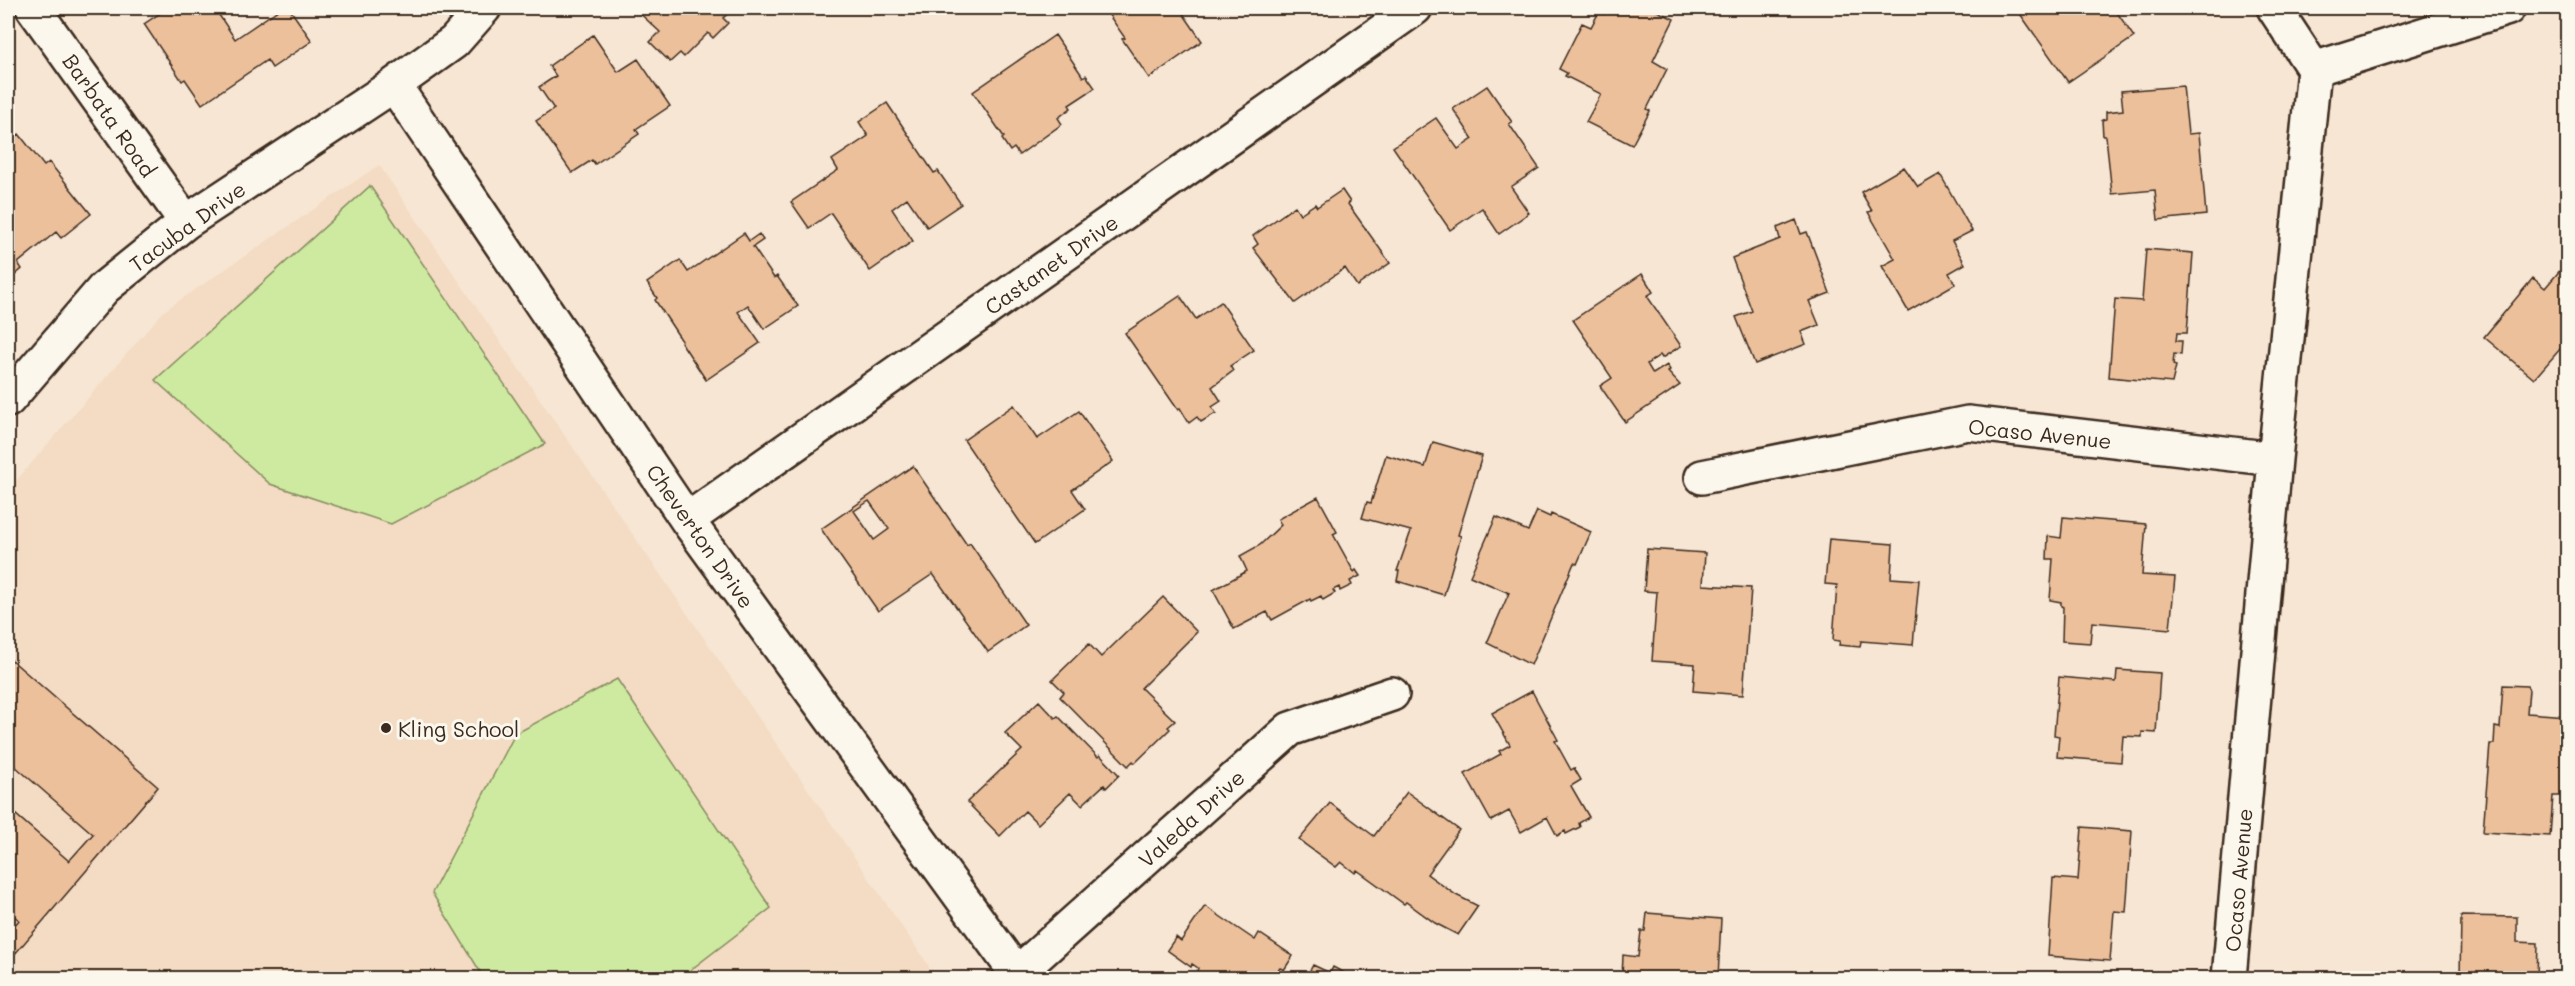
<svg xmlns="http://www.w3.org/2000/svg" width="2575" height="986" font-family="Mali,sans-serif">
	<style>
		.built { fill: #f4dbc3 }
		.green { fill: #ceeaa0; stroke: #848a5f; stroke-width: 1.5 }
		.building { fill: #edc09c; stroke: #3b2a1e; stroke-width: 1.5; fill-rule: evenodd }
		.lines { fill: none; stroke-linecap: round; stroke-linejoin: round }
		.street-casing { stroke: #3b2a1e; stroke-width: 38 }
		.street { stroke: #fbf7ec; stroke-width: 33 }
		.poi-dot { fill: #3b2a1e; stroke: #fbf7ec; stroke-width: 2 }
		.labels { text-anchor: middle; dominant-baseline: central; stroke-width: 6; stroke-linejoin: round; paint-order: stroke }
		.street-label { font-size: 21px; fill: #3b2a1e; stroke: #fbf7ec }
		.poi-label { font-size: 21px; fill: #3b2a1e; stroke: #fbf7ec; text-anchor: start }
	</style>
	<rect width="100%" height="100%" fill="#f7e6d4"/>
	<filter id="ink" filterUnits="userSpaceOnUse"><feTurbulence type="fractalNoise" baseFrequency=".0167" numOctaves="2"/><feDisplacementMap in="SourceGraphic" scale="12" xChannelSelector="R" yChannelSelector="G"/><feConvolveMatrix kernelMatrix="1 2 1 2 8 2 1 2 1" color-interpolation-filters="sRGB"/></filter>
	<g filter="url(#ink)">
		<path class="built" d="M379,165L929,966L928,978H8V490L164,311Z"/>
		<path class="green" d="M370,186L545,444L391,524L270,484L155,380Z
			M617,679L771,908L680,978H484L432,893L515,734Z"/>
		<path class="building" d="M168,8H223L217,12L235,39L281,8H289L312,41L272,68L267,60L202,104L185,79L182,81L144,24Z
			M634,8H734L723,18L728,23L713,38L708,33L684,57L680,53L670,62L650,42L660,32Z
			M1104,8H1182L1180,9L1202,41L1149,78L1122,39L1125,38Z
			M1607,8H1651L1674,19L1653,61L1667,69L1647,109L1650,111L1632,145L1586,122L1601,94L1565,76L1567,73L1559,69L1582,23L1591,27L1599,12L1604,14Z
			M2016,8H2114L2134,37L2068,82Z
			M593,35L618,72L638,59L670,106L636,129L639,134L595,164L592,160L572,173L536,121L554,109L539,87L556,76L549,66Z
			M1055,35L1083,77L1086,75L1095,88L1069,105L1071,108L1058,118L1062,124L1019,155L1014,148L1010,151L1002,139L1004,137L973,92Z
			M1487,86L1512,122L1509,124L1539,168L1511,187L1529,213L1499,234L1482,208L1450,230L1393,147L1436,118L1458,149L1473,139L1453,109Z
			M2183,86L2188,134L2199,133L2206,215L2158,220L2155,190L2112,194L2106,136H2103L2102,120L2106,119V112L2123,110L2121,91Z
			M887,103L934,173L938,171L961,204L927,227L907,198L892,209L913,241L870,271L831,213L809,228L791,202L838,170L832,160L868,136L859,122Z
			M19,134L44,166L49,162L91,214L61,238L56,232L18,263L22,269L8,281V144Z
			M1904,167L1918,187L1940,174L1972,231L1952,241L1965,264L1949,273L1955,284L1908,311L1882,266L1895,259L1868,212L1872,211L1861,192Z
			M1342,190L1350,202L1348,204L1390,263L1357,286L1345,268L1295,303L1253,248L1258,244L1253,236L1295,206L1300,214L1315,204L1317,207Z
			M1796,220L1801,234L1807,232L1830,293L1809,301L1819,325L1801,332L1806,344L1755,364L1736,317L1752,311L1732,258L1780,239L1777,228Z
			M744,233L749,241L759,234L763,240L753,247L774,278L777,276L798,306L764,329L748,305L738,312L760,343L706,380L681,342L682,341L655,300L657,298L647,283L680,260L688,272Z
			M2146,249L2193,253L2187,333H2177L2176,341H2182L2181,355L2174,354L2173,365L2176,366L2172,383L2109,377L2115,299L2142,301Z
			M2568,261V340L2534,379L2484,337L2533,278L2545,288Z
			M1642,274L1653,292L1647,296L1681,346L1662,358L1660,355L1647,364L1653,374L1667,365L1670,370L1668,372L1680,385L1625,422L1600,386L1612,378L1573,320Z
			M1180,296L1196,319L1221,302L1254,350L1230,366L1233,371L1212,387L1221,401L1212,407L1216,413L1201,422L1197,417L1189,423L1180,408L1178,410L1125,333Z
			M1014,405L1037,439L1079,411L1113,461L1072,490L1085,509L1035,544L964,440Z
			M1433,442L1482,456L1458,535L1461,536L1444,595L1397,581L1399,571H1397L1411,531L1362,518L1367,502L1371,503L1386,455L1425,467Z
			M913,466L967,545L970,543L1026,625L988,652L933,574L878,611L821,529ZM869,501L889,529L874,540L854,511Z
			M1318,497L1337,532L1333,534L1354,572L1356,570L1360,576L1350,581L1352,585L1340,591L1339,587L1333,590L1335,593L1323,600L1321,596L1311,601L1310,599L1272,620L1267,612L1234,629L1213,590L1247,571L1240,556L1260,545L1281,525L1278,519Z
			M1537,511L1550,517L1551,514L1591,532L1577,564L1574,563L1531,665L1487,643L1509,593L1470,576L1496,517L1528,531Z
			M2063,517L2146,524L2142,575L2175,577L2170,629L2092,622L2090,643L2062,641L2063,607L2061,606V602L2050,600L2053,559H2047L2048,536L2061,538Z
			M1829,539L1893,544L1891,578L1919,580L1913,645L1861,641L1860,647L1839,645L1840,641L1833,640L1837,585L1825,584Z
			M1647,549L1705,553L1703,585L1751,588L1743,695L1693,691L1695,664L1652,661L1657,592L1644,591Z
			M1163,597L1197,632L1141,688L1175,721L1168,727L1170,729L1135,763L1133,761L1128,766L1060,697L1064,692L1052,680L1089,644L1101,657Z
			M8,657L158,787L8,962V933L19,920L8,911V808L69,861L93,834L8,760Z
			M2117,670L2160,673L2156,733L2142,732V737L2123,736L2121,762L2057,757L2059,736L2054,735L2059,677L2116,682Z
			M2503,685L2527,686L2529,690L2527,713L2568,716L2566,796H2553L2550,836L2483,832L2490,744H2494L2495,727L2500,728Z
			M1532,691L1558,740L1555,741L1571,770L1574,768L1581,780L1571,786L1589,817L1579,823L1580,827L1566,834L1565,831L1557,836L1547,817L1521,832L1509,811L1491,821L1465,774L1501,754L1499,751L1510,745L1492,713Z
			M1039,701L1055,718L1058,716L1098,757L1100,755L1119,775L1106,788L1104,785L1082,805L1070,793L1038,824L1025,811L1000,836L967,802L1022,750L1005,733Z
			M1407,792L1459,830L1427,874L1456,895L1478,906L1458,935L1435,923L1406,902L1404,904L1357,870L1355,873L1341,862L1336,867L1299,840L1330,803L1374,836Z
			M2082,827L2132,831L2126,912L2114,911L2110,961L2048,956L2053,878L2078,880Z
			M1205,906L1255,940L1259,933L1293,956L1284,970L1280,968L1272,978H1208L1197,971L1198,968L1192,964L1191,967L1167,950L1176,937L1181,941Z
			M1647,913L1721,919L1718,978H1622L1623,955L1638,957L1641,931H1645Z
			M2461,916L2517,917V942L2538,943L2537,978H2460Z
			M1313,965L1330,973L1333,967L1354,978H1306Z"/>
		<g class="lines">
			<g class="street-casing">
				<path id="street" d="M33,8L186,222
					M2314,69L2508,8
					M394,85L687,520L1020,978
					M8,400L104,288L186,222L394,85L454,42L484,8
					M1702,477L1968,423L2275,459
					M687,520L1415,8
					M1012,978L1290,729L1392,694
					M2229,978L2275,459L2314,69L2274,8"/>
			</g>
			<use href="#street" class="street"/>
		</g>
	</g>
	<circle class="poi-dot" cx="386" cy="728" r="6"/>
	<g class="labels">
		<g class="street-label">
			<text transform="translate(110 115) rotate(55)">Barbata Road</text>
			<text transform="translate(187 226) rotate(-36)">Tacuba Drive</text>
			<text transform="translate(1051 264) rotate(-35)">Castanet Drive</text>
			<text transform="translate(2040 433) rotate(6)">Ocaso Avenue</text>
			<text transform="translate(701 536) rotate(55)">Cheverton Drive</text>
			<text transform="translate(1191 818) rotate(-42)">Valeda Drive</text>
			<text transform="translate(2238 880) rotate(-85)">Ocaso Avenue</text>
		</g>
		<g class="poi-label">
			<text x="398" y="728">Kling School</text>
		</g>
	</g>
	<rect width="2575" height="986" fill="none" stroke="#fbf7ec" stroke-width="30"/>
	<rect x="15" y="15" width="2545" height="956" fill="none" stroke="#3b2a1e" stroke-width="2" filter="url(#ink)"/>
</svg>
